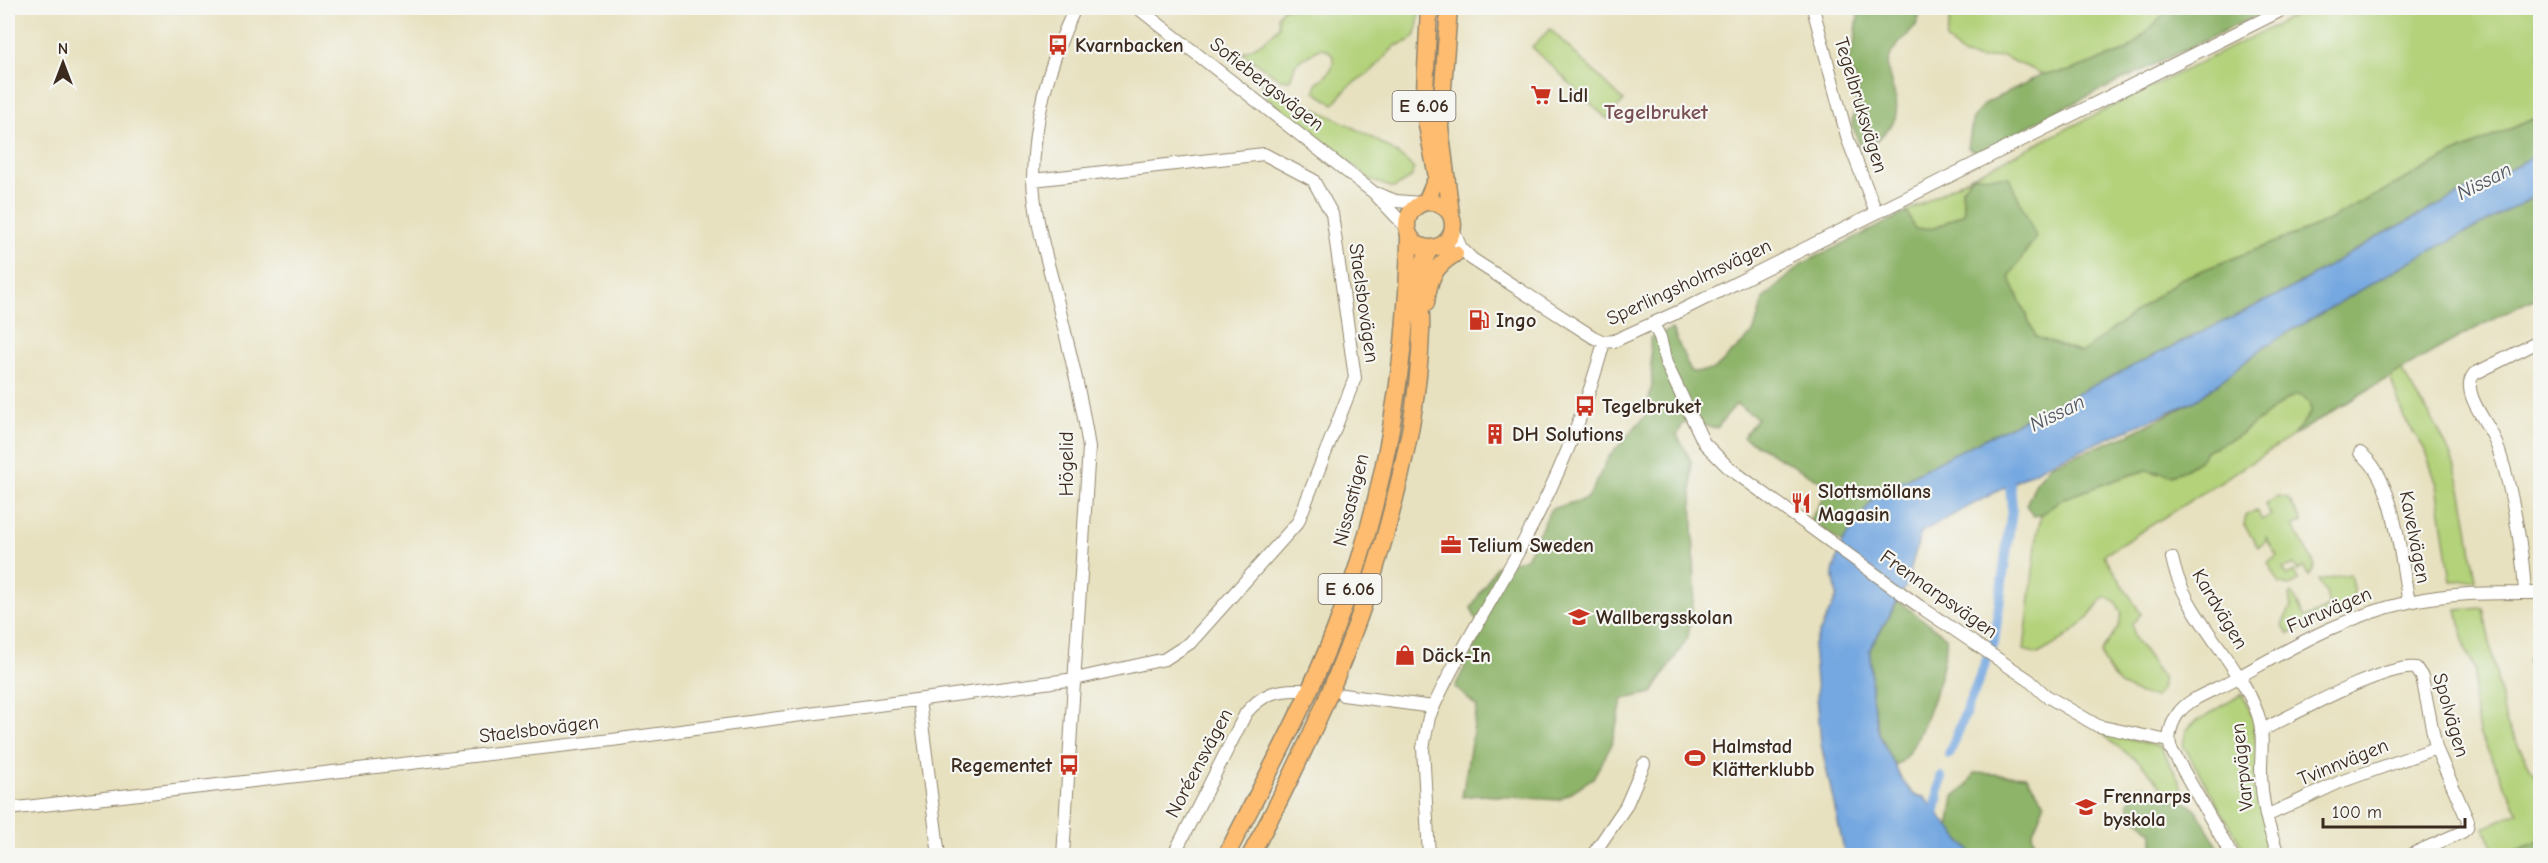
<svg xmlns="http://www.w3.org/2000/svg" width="2548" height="863" font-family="'Comic Neue',sans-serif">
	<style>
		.green { fill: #b3d27a; stroke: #777e4c; stroke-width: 1.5 }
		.forest { fill: #8eb46a; stroke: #646f44; stroke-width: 1.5 }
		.water { fill: #74a7e0; stroke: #58687f; stroke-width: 1.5 }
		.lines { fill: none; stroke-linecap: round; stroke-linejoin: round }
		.canal { stroke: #74a7e0; stroke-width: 10 }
		.minor-casing { stroke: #91866e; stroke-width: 14 }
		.highway-casing { stroke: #91866e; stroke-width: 19 }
		.minor { stroke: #fff; stroke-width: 12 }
		.highway { stroke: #fdbc70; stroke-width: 16 }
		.labels { text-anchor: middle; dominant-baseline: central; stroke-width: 4.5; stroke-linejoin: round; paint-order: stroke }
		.shield { fill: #f6f6f2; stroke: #73675e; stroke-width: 1.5 }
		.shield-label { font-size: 18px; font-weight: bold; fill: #3b2a1e }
		.poi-label { font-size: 20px; font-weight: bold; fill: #3b2a1e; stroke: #f6f6f2; text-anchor: start }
		.street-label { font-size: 20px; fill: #3b2a1e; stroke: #f6f6f2 }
		.neighbourhood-label { font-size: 21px; font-weight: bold; fill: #7a5053; stroke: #f6f6f2 }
		.water-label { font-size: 21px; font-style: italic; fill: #4f5662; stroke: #f6f6f2 }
	</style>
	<rect width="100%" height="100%" fill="#f6f6f2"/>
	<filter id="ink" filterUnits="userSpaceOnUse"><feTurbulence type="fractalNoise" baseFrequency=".0167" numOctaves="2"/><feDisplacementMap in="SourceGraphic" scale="12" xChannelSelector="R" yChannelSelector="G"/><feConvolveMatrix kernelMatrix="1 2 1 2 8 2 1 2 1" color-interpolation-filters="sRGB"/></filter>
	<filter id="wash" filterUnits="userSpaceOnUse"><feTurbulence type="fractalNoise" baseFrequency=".008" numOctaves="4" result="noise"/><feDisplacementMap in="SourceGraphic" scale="24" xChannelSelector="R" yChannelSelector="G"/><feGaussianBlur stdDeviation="1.35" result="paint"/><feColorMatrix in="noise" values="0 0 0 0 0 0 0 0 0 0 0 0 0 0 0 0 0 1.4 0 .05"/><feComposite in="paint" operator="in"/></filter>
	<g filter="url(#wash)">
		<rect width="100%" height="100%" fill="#e7e1bf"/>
		<path class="green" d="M1283,8H1420L1416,35L1410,41L1395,46L1373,70L1349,86L1334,104L1315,92L1317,82C1332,75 1343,53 1321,48L1296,63L1290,80L1280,79L1242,53C1258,45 1268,40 1279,26L1278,16Z
			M1952,8H2171L2128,50L2066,72L2043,74L2002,56L1982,59L1964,56L1946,40Z
			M2310,8H2540V116L2453,154L2319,225L2180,279L2081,353L2036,337L2009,277L2035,237L1962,189L1964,213L1935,228L1915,229L1907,212L1972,176Z
			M1550,29L1624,101L1607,119L1532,47Z
			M1261,83C1295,100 1396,142 1414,170L1411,178L1394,188L1373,181L1262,94Z
			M2402,370C2414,393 2430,413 2442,437C2465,479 2468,533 2476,580L2451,581L2437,485L2424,448L2404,418L2390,376Z
			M2297,395C2307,397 2310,402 2311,412L2293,436L2104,555L2141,614L2132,624L2134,637L2163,678L2161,689L2155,697C2129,695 2106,678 2101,652L2119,626L2122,613L2115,601L2106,597C2095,604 2093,613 2084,622C2071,635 2055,645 2038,654L2024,650L2037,536L2041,515L2051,505L2064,498L2130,475L2147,470L2158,474L2199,461L2207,450L2236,437L2287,399Z
			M2278,496L2288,498L2302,522L2293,526L2315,566L2309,576L2303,567L2298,571L2294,564L2283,569L2287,576L2294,572L2299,581L2290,586L2280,584L2268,563L2277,556L2266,538V542L2258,547L2244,525L2246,516L2256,510L2262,520L2271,515L2265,505Z
			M2350,574L2356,603L2288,634C2278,621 2286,619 2291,607L2289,595L2292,593L2305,618L2329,607L2326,593L2318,580Z
			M2483,608L2506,723L2540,785V841L2504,855H2498L2484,828L2518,812L2479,733L2474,704L2475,669L2466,649L2457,610Z
			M2242,694L2254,720L2274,855H2247L2183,745L2186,731L2191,725Z
			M2105,733L2160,747L2180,781L2182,793C2160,796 2153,771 2138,761C2126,753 2116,746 2105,736Z"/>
		<path class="forest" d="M1859,8H1922C1920,13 1919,20 1916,25C1909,36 1897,42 1891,54C1881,75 1900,92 1896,113C1894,131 1877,135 1869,150L1860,146L1852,123L1859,86L1847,64L1855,40Z
			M2171,8H2272L2055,112L1978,153L1968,148L1973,117L1986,103L2043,74L2066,72L2128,50Z
			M2540,116V153L2383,234L2286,291L1939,461L1876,495L1842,543L1810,520L1829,489L1817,479L1743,437L1757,418L1736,404L1717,428L1684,422L1677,435L1691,461L1695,589L1688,637L1652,693L1623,699L1611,746L1593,778L1559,800L1479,795L1462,797L1477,707L1455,687L1482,632L1471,608L1496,567L1526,558L1551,509L1588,498L1609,457L1646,415L1652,385L1650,338L1672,329L1691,372L1714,370L1753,333L1764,298L1802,264L1907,212L1915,229L1935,228L1964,213L1962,189L1972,176L2009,177L2036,237L2009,277L2036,337L2081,353L2180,279L2319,225L2453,154Z
			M2540,194V296C2455,336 2373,386 2293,436L2311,412L2310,404L2304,397L2297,395L2287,399L2236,437L2207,450L2199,461L2185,470L2172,475L2147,470L2130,475L2064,498L2041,515L2033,516L2026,505L2036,482L2051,465L2130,434L2197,400L2265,346L2409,262Z
			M1898,601L1946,637C1949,661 1918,757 1895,766L1879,733L1872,697L1870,649Z
			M1974,773L2026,776L2045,803L2032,834L2040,855H1973L1949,828L1954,796L1966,787Z
			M2140,786L2147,787L2165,798L2185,802L2195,808L2223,855H2153V833L2130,811L2128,803Z
			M2540,841V855H2504Z"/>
		<path class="water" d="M2540,153V194L2409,262L2265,346L2197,400L2050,463L1921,532L1906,586L1870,649L1872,697L1879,734L1902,780L1914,795L1924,797L1973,855H1845L1821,744L1813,646L1837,596L1833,572L1842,543L1876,495L1939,461L2286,291L2383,234Z"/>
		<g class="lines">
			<path class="canal" d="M1949,754L1994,642L2012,509L2010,484
				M1935,811L1941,777"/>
		</g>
	</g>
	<g filter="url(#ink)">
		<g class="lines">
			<g class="minor-casing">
				<path id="minor" d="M1138,8L1373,192L1407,228
					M1813,8L1848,140L1876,212
					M1378,194L1396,201L1420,203
					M1453,230L1461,248L1472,259L1593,337L1604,342L1614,341L1678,312L2286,8
					M1653,324L1660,337L1666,363L1704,443L1729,468L1919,606L2029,680L2045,695L2098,726L2168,741
					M2360,453C2396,478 2400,560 2409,602
					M2172,558C2183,615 2239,660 2258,715C2264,733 2261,752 2261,770C2261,799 2268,829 2279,856
					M2525,593C2523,550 2510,474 2493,436C2485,419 2460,390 2474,374L2540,341
					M2540,659V672
					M1343,695L1433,707
					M919,700L939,856
					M2262,730C2293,715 2386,663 2416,668L2422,677L2436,748L2468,821L2467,828L2462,832L2408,856
					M8,809L612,740L1075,679L1165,659L1190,643L1298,522L1355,378L1332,214L1313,180L1264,154L1033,180
					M2266,816L2340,782L2436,748
					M1063,856L1089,448C1081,393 1067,341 1054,287C1045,252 1034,215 1033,179C1033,118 1049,63 1075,8
					M1173,856L1246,713C1262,694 1277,689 1301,690
					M1429,856L1423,748L1429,717C1460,646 1505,582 1539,512C1567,457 1588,401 1604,342
					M1592,856L1626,806L1644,764
					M2232,856L2171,749C2167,737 2171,722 2180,711C2192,697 2215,690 2231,681C2291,648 2341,617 2409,602C2452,592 2497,593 2540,593"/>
			</g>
			<g class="highway-casing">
				<path id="highway" d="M1449,8L1440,127L1451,214
					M1407 225a23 23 0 1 1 46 0a23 23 0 1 1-46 0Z
					M1426,202L1437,177L1424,110L1429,8
					M1426,303C1429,279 1434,266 1455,254
					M1226,856C1264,781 1305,708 1335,630C1383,507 1408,367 1409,234
					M1250,856C1325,718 1380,586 1410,431C1416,398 1420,365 1421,332C1423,295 1411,285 1430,248"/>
			</g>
			<use href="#minor" class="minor"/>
			<use href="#highway" class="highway"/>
		</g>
	</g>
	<defs>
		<g id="bus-bare" transform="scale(1.62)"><path d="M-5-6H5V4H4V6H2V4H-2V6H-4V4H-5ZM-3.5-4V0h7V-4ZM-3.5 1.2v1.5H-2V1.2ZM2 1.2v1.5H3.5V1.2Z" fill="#c8321e" stroke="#f6f6f2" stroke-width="2.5" paint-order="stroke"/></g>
		<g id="supermarket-bare" transform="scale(1.62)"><path d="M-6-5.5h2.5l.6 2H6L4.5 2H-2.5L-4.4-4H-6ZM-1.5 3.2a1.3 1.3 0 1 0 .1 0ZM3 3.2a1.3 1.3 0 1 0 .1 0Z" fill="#c8321e" stroke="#f6f6f2" stroke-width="2.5" paint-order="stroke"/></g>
		<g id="fuel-bare" transform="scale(1.62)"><path d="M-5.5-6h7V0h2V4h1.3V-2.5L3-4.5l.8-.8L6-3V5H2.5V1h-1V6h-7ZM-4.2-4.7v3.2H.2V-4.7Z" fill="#c8321e" stroke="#f6f6f2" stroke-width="2.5" paint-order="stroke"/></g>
		<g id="building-bare" transform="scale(1.62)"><path d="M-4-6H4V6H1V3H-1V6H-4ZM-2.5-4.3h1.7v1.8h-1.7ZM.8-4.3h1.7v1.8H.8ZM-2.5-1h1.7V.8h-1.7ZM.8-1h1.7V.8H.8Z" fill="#c8321e" stroke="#f6f6f2" stroke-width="2.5" paint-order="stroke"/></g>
		<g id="restaurant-bare" transform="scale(1.62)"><path d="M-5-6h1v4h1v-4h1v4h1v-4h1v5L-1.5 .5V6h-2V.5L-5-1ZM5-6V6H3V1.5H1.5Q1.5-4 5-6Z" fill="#c8321e" stroke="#f6f6f2" stroke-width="2.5" paint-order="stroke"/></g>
		<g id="office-bare" transform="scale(1.62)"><path d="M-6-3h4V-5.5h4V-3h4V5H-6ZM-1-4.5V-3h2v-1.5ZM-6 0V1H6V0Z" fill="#c8321e" stroke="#f6f6f2" stroke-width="2.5" paint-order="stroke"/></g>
		<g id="school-bare" transform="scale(1.62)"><path d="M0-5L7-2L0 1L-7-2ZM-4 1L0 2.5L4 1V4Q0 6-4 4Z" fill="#c8321e" stroke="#f6f6f2" stroke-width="2.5" paint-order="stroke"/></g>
		<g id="shop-bare" transform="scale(1.62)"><path d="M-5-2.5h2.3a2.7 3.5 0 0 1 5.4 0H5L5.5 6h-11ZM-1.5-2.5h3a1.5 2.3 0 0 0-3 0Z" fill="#c8321e" stroke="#f6f6f2" stroke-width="2.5" paint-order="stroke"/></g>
		<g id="stadium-bare" transform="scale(1.62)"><path d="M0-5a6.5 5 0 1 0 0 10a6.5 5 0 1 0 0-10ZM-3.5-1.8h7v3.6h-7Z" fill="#c8321e" stroke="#f6f6f2" stroke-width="2.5" paint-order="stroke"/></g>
	</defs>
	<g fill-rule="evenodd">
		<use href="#bus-bare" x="1058" y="45"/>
		<use href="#supermarket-bare" x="1541" y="95"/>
		<use href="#fuel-bare" x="1479" y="320"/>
		<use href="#bus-bare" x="1585" y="406"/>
		<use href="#building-bare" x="1495" y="434"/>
		<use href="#restaurant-bare" x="1801" y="503"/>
		<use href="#office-bare" x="1451" y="545"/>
		<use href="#school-bare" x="1579" y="617"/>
		<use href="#shop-bare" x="1405" y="655"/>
		<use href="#stadium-bare" x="1695" y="758"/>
		<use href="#bus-bare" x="1069" y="765"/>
		<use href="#school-bare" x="2086" y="807"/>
	</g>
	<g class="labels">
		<g class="shield">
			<rect x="1392.5" y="91" width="63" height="30" rx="4.5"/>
			<rect x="1318.5" y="574" width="63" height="30" rx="4.5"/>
		</g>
		<g class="shield-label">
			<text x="1424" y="106">E 6.06</text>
			<text x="1350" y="589">E 6.06</text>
		</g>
		<g class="poi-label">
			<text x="1075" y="45">Kvarnbacken</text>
			<text x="1558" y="95">Lidl</text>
			<text x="1496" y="320">Ingo</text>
			<text x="1602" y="406">Tegelbruket</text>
			<text x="1512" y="434">DH Solutions</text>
			<text x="1818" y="491">Slottsmöllans<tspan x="1818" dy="23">Magasin</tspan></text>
			<text x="1468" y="545">Telium Sweden</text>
			<text x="1596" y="617">Wallbergsskolan</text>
			<text x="1422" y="655">Däck-In</text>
			<text x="1712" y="746">Halmstad<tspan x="1712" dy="23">Klätterklubb</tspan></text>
			<text x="1052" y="765" text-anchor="end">Regementet</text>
			<text x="2103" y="796">Frennarps<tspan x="2103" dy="23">byskola</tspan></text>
		</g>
		<g class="street-label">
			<text transform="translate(1267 84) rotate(38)">Sofiebergsvägen</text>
			<text transform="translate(1861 105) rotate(73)">Tegelbruksvägen</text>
			<text transform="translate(1689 282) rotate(-25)">Sperlingsholmsvägen</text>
			<text transform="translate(1364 303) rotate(82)">Staelsbovägen</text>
			<text transform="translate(1066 464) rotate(-90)">Högelid</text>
			<text transform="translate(1351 500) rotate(-76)">Nissastigen</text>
			<text transform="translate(2415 537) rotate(79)">Kavelvägen</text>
			<text transform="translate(1939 594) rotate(35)">Frennarpsvägen</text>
			<text transform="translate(2220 609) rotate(59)">Kardvägen</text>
			<text transform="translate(2329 610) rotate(-23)">Furuvägen</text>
			<text transform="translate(2451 715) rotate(74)">Spolvägen</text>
			<text transform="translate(539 729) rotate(-7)">Staelsbovägen</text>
			<text transform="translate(2343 762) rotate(-22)">Tvinnvägen</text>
			<text transform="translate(1199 763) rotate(-62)">Noréensvägen</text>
			<text transform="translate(2242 767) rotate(-96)">Varpvägen</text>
		</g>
		<g class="neighbourhood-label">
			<text x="1656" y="112">Tegelbruket</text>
		</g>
		<g class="water-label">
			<text transform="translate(2484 181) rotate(-27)">Nissan</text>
			<text transform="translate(2057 413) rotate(-26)">Nissan</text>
		</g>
	</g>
	<rect width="2548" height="863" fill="none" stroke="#f6f6f2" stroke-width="30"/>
	<g transform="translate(63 63)" stroke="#f6f6f2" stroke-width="4.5" paint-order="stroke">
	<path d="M0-4.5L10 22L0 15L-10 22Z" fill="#3b2a1e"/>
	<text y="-9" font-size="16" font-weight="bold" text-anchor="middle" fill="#3b2a1e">N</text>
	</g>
	<path d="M2323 818v9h142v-9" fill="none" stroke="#3b2a1e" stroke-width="3"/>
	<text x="2332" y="818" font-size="18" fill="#3b2a1e" stroke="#f6f6f2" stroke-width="4.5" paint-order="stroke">100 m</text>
</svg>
